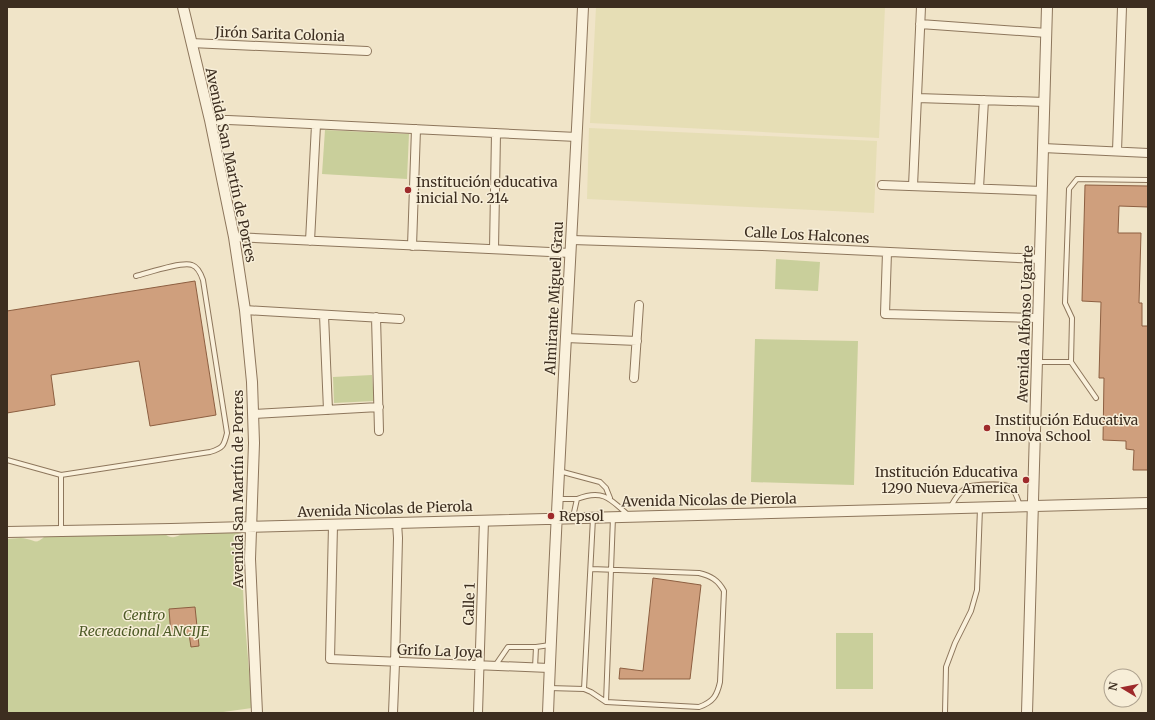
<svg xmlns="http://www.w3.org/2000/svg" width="1155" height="720" font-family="Merriweather,serif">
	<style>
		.farmland { fill: #e6deb5 }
		.green { fill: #c9cf9b }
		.building { fill: #cf9f7d; stroke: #8d5f41 }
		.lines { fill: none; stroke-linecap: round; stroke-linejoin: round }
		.service-casing { stroke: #8d765c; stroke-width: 6 }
		.minor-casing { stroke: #8d765c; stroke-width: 10 }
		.tertiary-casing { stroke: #8d765c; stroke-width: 12 }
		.service { stroke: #faf1dc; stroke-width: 4 }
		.minor { stroke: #faf1dc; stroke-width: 8 }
		.tertiary { stroke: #faf1dc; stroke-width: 10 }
		.poi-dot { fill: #9e2a2b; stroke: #f7eed8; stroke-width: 1.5 }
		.labels { text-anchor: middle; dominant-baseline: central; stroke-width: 3; stroke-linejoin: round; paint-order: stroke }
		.street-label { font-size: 14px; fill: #3d2e20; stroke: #f7eed8 }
		.poi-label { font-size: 14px; fill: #3d2e20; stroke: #f7eed8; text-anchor: start }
		.park-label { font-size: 14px; font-style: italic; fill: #4d5a26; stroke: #f7eed8 }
	</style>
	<rect width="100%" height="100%" fill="#f0e4c8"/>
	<path class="farmland" d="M596,7H885L879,138L590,123Z
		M589,128L877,141L874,213L587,199Z"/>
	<path class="green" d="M325,130L409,134L407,179L322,174Z
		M776,259L820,262L818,291L775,289Z
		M755,339L858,341L854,485L751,482Z
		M372,375L374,401L334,403L333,377Z
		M241,532V533L238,534V546H241L244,610L252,708L216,713H7V539C13,539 21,537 27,539C36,541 36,544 44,537L163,533C171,539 176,538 183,533Z
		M836,633H873V689H836Z"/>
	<path class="building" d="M1085,185L1148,186V207L1119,206L1118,233H1141L1139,303H1142V326H1148V470H1133L1134,450L1126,449V441L1103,440L1104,378H1099L1101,302L1082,301Z
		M195,281L216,415L150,426L139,361L51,375L55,405L7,413V311Z
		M653,578L701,585L690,679H619L620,668L643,671Z
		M195,607L199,646L191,647L189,634L171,636L169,609Z"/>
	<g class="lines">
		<g class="service-casing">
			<path id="service" d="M1038,362H1071
				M1096,398L1071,362L1072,318L1065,303L1069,189L1077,179L1148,180
				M7,460L61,475L210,452C223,448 224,446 227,433L203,280C201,274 198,267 192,265C182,261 148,273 136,276
				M559,471L600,482L606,488L610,498
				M61,475V530
				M558,499H577
				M950,508C955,499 960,490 970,486C980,485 1004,482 1012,488C1016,493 1018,500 1020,506
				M573,517L577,499C602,489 610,498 628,515
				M495,666L508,647H536L550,645
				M535,668L536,647
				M549,688L584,689L591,692L606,702L699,707C713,702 717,696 720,682L724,591C718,580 711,576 699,573L591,569
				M584,689L593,518
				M606,702L613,517
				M945,713L946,667L955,643L971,611L977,590L980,508"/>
		</g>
		<g class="minor-casing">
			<path id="minor" d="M920,24L1047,33
				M191,43L367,51
				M917,98L1045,102
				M210,120H228L577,137
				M1043,148L1148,153
				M1117,151L1122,7
				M882,185L1042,191
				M913,186L921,7
				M979,188L984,100
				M234,237L571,253
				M572,240L762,246L1040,259
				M310,241L316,125
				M412,246L416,129
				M494,249L496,133
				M887,252L885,314L1038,318
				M245,310L400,319
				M324,315L328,410
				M376,317L379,431
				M566,338L637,341
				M634,378L639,305
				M253,414L379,407
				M333,525L330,659L549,668
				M393,713L395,663L398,538L397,523
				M478,713L484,520"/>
		</g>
		<g class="tertiary-casing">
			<path id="tertiary" d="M183,7L210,120L234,237L245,310L252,382L254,443L250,559L257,713
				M7,532L171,529L1148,503
				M548,713C557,478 572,242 583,7
				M1027,713L1047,7"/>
		</g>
		<use href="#service" class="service"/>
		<use href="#minor" class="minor"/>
		<use href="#tertiary" class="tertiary"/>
	</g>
	<g class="poi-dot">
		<circle cx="408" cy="190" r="4"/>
		<circle cx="987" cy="428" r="4"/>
		<circle cx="1026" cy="480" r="4"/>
		<circle cx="551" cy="516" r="4"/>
	</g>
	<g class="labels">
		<g class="street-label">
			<text transform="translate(280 34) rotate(2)">Jirón Sarita Colonia</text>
			<text transform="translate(231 165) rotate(78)">Avenida San Martín de Porres</text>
			<text transform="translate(807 235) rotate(3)">Calle Los Halcones</text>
			<text transform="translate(554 298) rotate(-87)">Almirante Miguel Grau</text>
			<text transform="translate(1025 324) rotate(-88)">Avenida Alfonso Ugarte</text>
			<text transform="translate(238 489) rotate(-90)">Avenida San Martín de Porres</text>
			<text transform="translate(709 500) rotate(-1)">Avenida Nicolas de Pierola</text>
			<text transform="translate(385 509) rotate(-2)">Avenida Nicolas de Pierola</text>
			<text transform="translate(469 604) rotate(-88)">Calle 1</text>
			<text transform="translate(440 651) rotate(2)">Grifo La Joya</text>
		</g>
		<g class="poi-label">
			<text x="416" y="182">Institución educativa<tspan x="416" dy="16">inicial No. 214</tspan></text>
			<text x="995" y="420">Institución Educativa<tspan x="995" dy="16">Innova School</tspan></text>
			<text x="1018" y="472" text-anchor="end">Institución Educativa<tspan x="1018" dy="16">1290 Nueva America</tspan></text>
			<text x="559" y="516">Repsol</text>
		</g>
		<g class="park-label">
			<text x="144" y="615">Centro<tspan x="144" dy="16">Recreacional ANCIJE</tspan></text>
		</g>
	</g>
	<rect width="1155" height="720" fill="none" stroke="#3d2e20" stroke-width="16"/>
	<g transform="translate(1123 688) rotate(280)"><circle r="19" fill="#f7eed8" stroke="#ada18e"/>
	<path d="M0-3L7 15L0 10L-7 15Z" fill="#9e2a2b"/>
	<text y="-6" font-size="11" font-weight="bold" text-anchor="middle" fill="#3d2e20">N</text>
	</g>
</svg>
